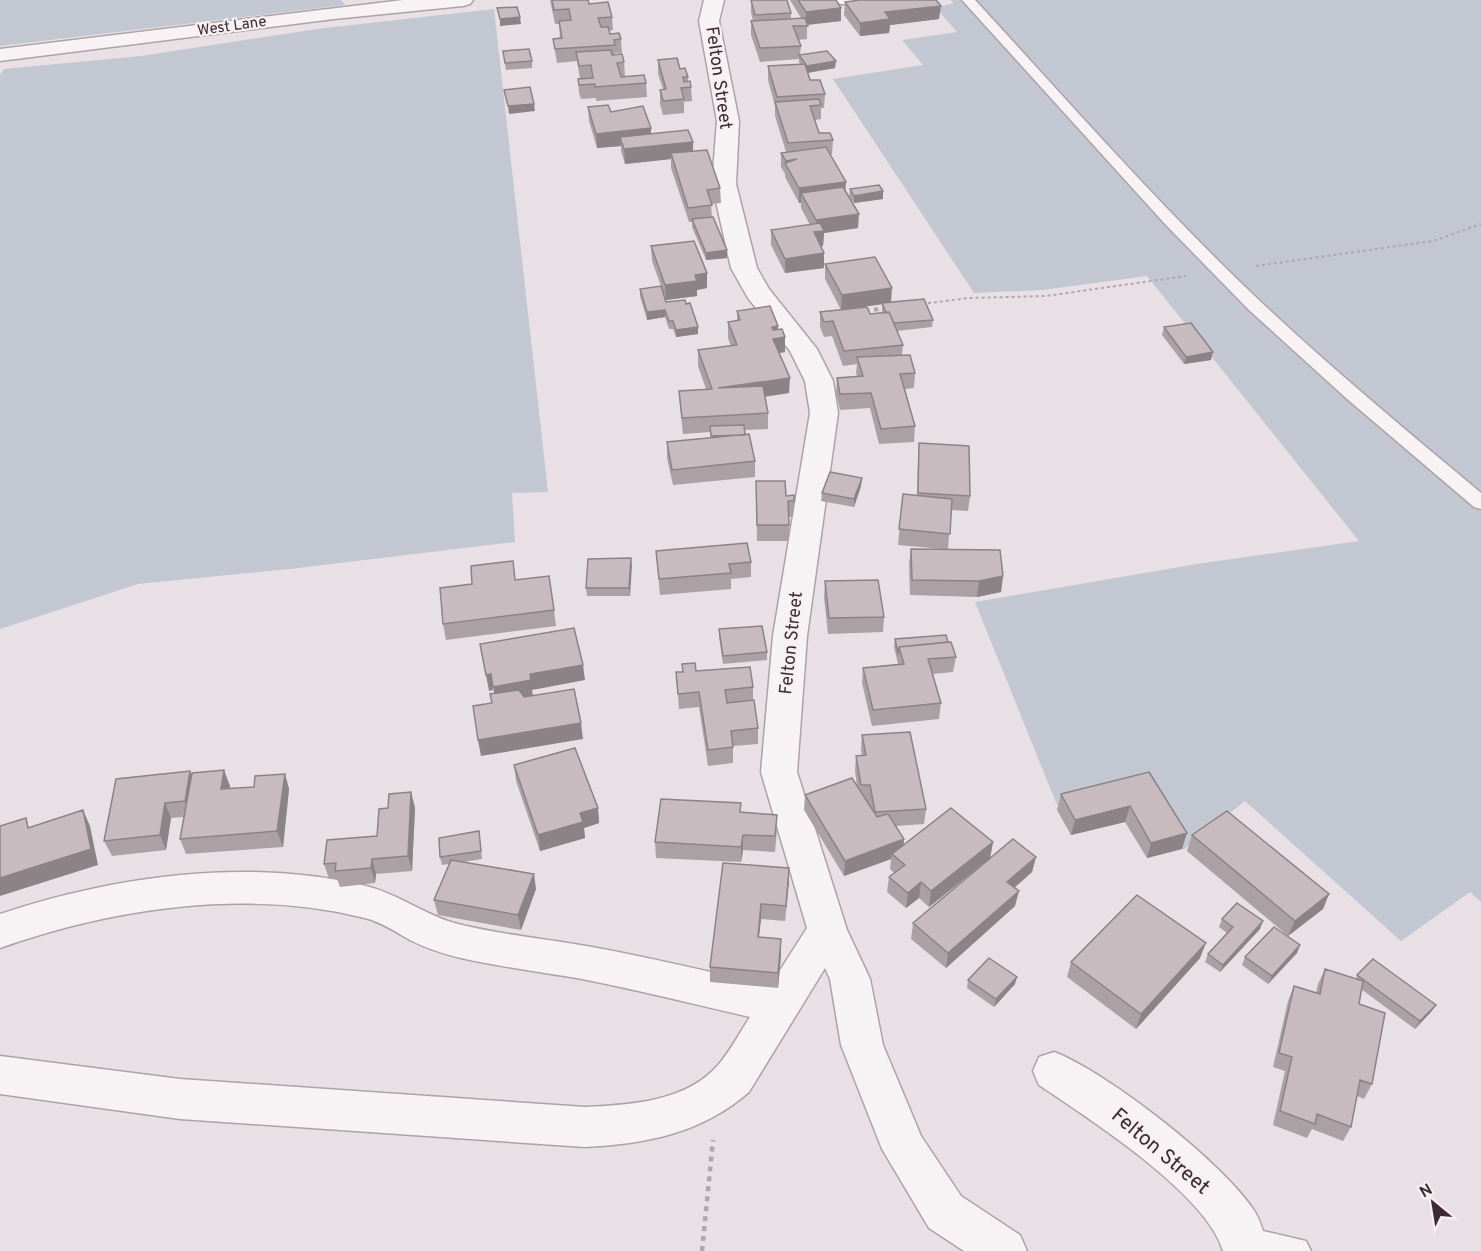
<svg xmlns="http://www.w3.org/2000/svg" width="1481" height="1251" font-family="Overpass,sans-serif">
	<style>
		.green { fill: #c2c7d1 }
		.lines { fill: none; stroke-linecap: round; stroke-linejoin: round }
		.service-casing { stroke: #aea2a7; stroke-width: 3 }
		.minor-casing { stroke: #aea2a7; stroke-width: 3 }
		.tertiary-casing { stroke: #aea2a7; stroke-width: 3 }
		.path-far2 { stroke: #b1a7aa; stroke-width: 2; stroke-dasharray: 3 3; stroke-linecap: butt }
		.path-far1 { stroke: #b1a7aa; stroke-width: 4; stroke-dasharray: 4.5 4.5; stroke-linecap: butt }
		.path { stroke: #b1a7aa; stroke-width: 4.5; stroke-dasharray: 5 5; stroke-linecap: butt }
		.service { fill: #f7f3f4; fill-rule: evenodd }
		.minor { fill: #f7f3f4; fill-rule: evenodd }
		.tertiary { fill: #f7f3f4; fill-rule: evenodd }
		.wall { fill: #aba1a5; fill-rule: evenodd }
		.shaded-wall { fill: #8b8386 }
		.building { fill: #c7bbc0; stroke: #8b8386; stroke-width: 1.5 }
		.labels { text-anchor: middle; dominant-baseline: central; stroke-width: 4.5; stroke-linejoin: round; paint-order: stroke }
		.far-street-label { font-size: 15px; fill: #3e2a32; stroke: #f6f0f2 }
		.street-label { font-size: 18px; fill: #3e2a32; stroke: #f6f0f2 }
		.near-street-label { font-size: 21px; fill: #3e2a32; stroke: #f6f0f2 }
	</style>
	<rect width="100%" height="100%" fill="#e8e0e4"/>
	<path class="green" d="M0,0H341L345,5L0,46Z
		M950,0H1481V902L1470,892L1401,941L1245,801L1183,850L1144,784L1057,805L975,602L1197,564L1359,541L1147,276L1043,290L974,293L833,79L923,65L902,40L957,32L936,8L954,3Z
		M494,9L548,492L512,493L515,542L290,569L138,584L0,629V75L4,69L141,56L317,29Z"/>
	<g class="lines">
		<g class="service-casing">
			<path id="service" d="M826,0H881C875,6 832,6 826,0Z
				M962,0H975C1069,102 1161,208 1262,303C1332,369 1407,431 1481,493V509L1474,507L1346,398L1249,310L1165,224Z
				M1246,1227L1306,1241L1311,1251H1236L1231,1241L1236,1231Z"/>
		</g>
		<g class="minor-casing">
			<path id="minor" d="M704,0H724L719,21L739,121L736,184L757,268L769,289L817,349L833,381L838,413L807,636L797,772L847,930L870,979L883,1045L921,1136L961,1196L1020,1235L1027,1251H964L929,1228L882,1149L841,1045L830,979L825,968L749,1092C702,1133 646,1144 585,1147L180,1119L0,1094V1056L180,1079L585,1107C630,1105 687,1102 719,1064C731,1050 740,1032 750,1017C694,1004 638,990 582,979C541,972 501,967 461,958C444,954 426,948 410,940C396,932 381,922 365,918C247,888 113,908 0,948V914C114,876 247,857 366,886C399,894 426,916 458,924C502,935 548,939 592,947C652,958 711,972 770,986L807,928L761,772L773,636L810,413L805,381L790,351L748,298L731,268L712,184L717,121L699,21Z
				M1054,1052C1107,1072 1225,1164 1255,1212C1262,1224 1265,1238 1269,1251H1223C1207,1194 1088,1118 1039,1085L1033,1071L1039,1057Z"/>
		</g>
		<g class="tertiary-casing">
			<path id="tertiary" d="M403,0H473L470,4L463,6L334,19L0,61V49Z"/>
		</g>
		<path class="path-far2" d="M1256,266L1433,241L1481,224
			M922,304L969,298L1046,296L1186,276"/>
		<path class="path-far1" d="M865,311L885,308"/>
		<path class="path" d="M702,1251L713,1140"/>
		<use href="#service" class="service"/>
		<use href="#minor" class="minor"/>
		<use href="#tertiary" class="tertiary"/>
	</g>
	<path class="wall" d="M550,0H588L589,4L612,17L613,30L609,31L610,34L621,39L622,53H615V55L624,62L625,76H621L646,83L647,97L596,101V98L581,99L579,93L578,79H580L577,61L557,63L553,39L560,38L559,24H555Z
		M751,0L791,13V19L801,18L790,0H836L841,21L807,25V39L798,40L801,46L800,55L835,68L807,73L810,80L825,94L824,108H821V119L815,120L819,133L833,140L832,154H830L845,192L858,228L824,233L823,246H821L824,268L785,273L771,245V230L810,225L801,208V203H799L785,177V174L781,167V153L786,152L775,116V106L768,80V66L801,65L799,62V59L760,62L751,35V21H753L751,12Z
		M845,2L939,19L890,25L889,33L860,36L844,15Z
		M503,51L532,61V68L506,70Z
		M658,60L680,69L688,77V81L691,87L692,101L684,102V113L663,115L660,104V90L663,89L658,74Z
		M588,107L693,151L720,188L721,203L711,204L712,217L727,250V258L706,260L692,227V222H689L671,168V159L625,164L621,151V146L597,148L589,121Z
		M850,189L883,199L854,203L849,196Z
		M651,246L707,288L697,290V296L666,300V302L698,327V334L676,337L673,329H669L665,317L647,320L640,296V289L661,286L652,261Z
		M825,264L891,303L933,320L932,327L897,331L903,345L902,355L915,373L914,388L905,389L915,426L914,442L879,444L870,408L840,410L836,393L837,378L857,376L856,373L857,364L843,366L832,336L824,337L820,327V312L841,310L825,279ZM882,304V311L883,313L870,314L852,308Z
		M737,311L778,330L785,337V352L779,353L789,393L765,397L768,413V429L745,430V435L755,461V477L673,485L667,458V442L711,438L710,432L683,434L680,406L679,391L706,389L698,366V350L731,346L728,338V322L737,321Z
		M1164,327L1211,360L1184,364L1162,335Z
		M919,443L970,496L968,511L951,510L948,549L1003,576L1001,592L977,597L910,595L909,564L911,549H942L898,545L903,494L917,496L918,459Z
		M756,481L786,496L794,501L793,517H789V541H757Z
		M861,486L854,507L821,501L822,493Z
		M656,551L751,562V577L731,579V589L660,595Z
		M631,558L630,596H587L586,588Z
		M825,581L884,617L883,632L828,634L824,597Z
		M554,610L556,626L446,640L443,624Z
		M719,629L767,652V660L723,664L719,637Z
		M895,639L948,642L956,657L953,672L933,674L941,703L939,719L872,726L862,683L863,668L898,664L894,647Z
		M682,664L696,671L753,687V701L758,728V744L733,746V763L708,766L699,707L679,709L676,672H682Z
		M862,735L926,809L924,824L896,826L904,839V845L993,842L990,858L929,907L919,898L906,908L887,892L889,877L894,873L890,869L891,859L844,876L804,810L805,795L857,786L855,771L856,756L862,755L861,750Z
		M514,765L598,808L599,823L584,828L585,838L540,851L516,781Z
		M190,771L191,776L230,786V789L254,787L285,774L289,789L283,847L186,854L180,839L184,817L171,818L166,850L112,856L104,841Z
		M1149,772L1182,849L1147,858L1125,822L1071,835L1057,810L1061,794Z
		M411,792L415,808L412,871L376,874L375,883L340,887L337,879H329L324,864L377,836L388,808Z
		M777,830L775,852L743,850L741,862L656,858L655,842Z
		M479,831L482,859L463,862L536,889L521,930L438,915L434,900L449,864L442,865L440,857Z
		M1192,835L1329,894L1323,909L1288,936L1187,851Z
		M1036,857L1032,872L1014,888L1015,906L946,968L911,939L913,923Z
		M789,868L785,921L761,919L759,937L781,955L778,988L710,982V967Z
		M1222,919L1260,929L1220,972L1205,962L1208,954L1227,933L1219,927Z
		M1300,945L1297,953L1268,984L1242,965L1245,957Z
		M1200,958L1136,1029L1067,977L1071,962Z
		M1325,969L1356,979L1357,975L1431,1012L1415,1029L1361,989L1359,1004L1372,1084L1364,1099L1357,1096L1351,1127L1343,1141L1312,1129L1307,1138L1273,1125L1285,1071L1273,1067L1288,1001L1294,986L1316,993L1318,984Z
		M968,980L1015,984L994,1007L967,988Z"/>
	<path class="shaded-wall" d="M941,6L939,19L890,25L889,33L860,36V23L885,12Z
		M841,8V21L805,25L806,12Z
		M520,17L521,24L500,26V19Z
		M836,61L835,68L807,73V66Z
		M534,104L535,111L509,114L508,106Z
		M651,128V143L620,137L621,146L597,148L596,134Z
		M693,142V156L671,153V159L625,164L624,149Z
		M846,182L845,197L801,193V203H799V188Z
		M883,191V199L854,203V196Z
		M859,214L858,228L824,233L823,246L813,247L814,232H816V220Z
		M727,250V258L706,260V253Z
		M824,253V268L785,273V259Z
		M707,273V288L697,290V296L666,300L665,285L695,275Z
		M892,288L891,303L841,310L842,295Z
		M665,310V317L647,320V312Z
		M778,326V338L785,337V352L773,354L772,327Z
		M698,327V334L676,337V330Z
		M1213,352L1211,360L1184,364L1186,357Z
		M790,378L789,393L718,403V388Z
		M862,478L861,486L854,507V499Z
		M631,558L632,566L630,596L629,588Z
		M1003,576L1001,592L977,597L979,581Z
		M583,665L585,680L532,690L533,696L496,703L493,687L530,674Z
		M491,674L493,690L489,691L486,675Z
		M581,723L583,739L481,756L478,740Z
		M224,770L230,786L227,805L221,789Z
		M190,771L196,787L191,816L185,801Z
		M285,774L289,789L283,847L277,831Z
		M411,792L415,808L412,871L408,856Z
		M165,803L171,818L166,850L160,835Z
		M1130,806L1125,822L1071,835L1075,820Z
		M598,808L599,823L584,828L585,838L540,851L538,835L580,813Z
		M83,810L90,826L98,865L0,896V878Z
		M1187,833L1182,849L1147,858L1151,843Z
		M743,835V850L741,862V847Z
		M904,839L902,855L892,854L891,859L844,876L845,861Z
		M993,842L990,858L929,907L931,891Z
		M1036,857L1032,872L1004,897L1007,882Z
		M372,859L376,874L375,883L371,868Z
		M789,868V883L785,921L786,906Z
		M534,874L536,889L521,930L518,915Z
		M921,882L919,898L906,908L908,893Z
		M1019,891L1015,906L946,968L948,953Z
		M1329,894L1323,909L1288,936L1295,921Z
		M761,904V919L757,952L758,937Z
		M1263,921L1260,929L1220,972L1223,965Z
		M781,939V955L778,988V973Z
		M1206,943L1200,958L1136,1029L1141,1014Z
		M1300,945L1297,953L1268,984L1272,976Z
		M1017,977L1015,984L994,1007L996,999Z
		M1436,1005L1431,1012L1415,1029L1420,1021Z"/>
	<path class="building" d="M552,0H588L589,4L608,2L612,17L598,18L601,27H608L610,34L619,33L621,39L614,40L615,45L555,49L553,39L562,38L559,21L571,20L569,9L554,10Z
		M751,0H787L791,13L755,15Z
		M798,0H836L841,8L806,12Z
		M860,0H936L941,6L885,12L890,19L860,23L845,2Z
		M517,7L520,17L500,19L497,8Z
		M805,18L808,26H793L801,46L760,48L751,21Z
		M529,49L532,61L505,63L503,51Z
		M611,50L612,55L622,54L624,62L617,63L621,77L644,75L646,83L595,87V84L579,85L578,79L593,78L591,65L579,66L576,52Z
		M827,51L836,61L807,66L799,55Z
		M677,58L680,69L685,68L688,77H683L684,82L690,81L691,87L681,88L684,99L663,101L660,90L666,89L658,60Z
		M805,64L810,80H820L825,94L777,97L768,66Z
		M530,87L534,104L508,106L504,90Z
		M819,99L821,105L810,106L819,133H830L833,140L788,143L775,102Z
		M608,105L611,112L643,106L651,128L596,134L588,107Z
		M688,130L693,142L624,149L620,137Z
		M826,147L846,182L799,188L785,163L797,159L786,161L781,153Z
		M707,150L720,188L707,190L712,205L688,208L671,153Z
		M879,185L883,191L854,196L850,189Z
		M843,187L859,214L816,220L801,193Z
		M713,217L727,250L706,253L692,219Z
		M820,223L824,231L814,232L824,253L785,259L771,230Z
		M694,241L707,273L695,275L697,281L665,285L651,246Z
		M875,257L892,288L842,295L825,264Z
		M661,286L666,302L685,300L686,304L690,303L698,327L676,330L673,321H669L665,310L647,312L640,289Z
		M924,299L933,320L894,323L889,312L886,313L882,303Z
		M770,306L778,326L772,327L773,330L782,329L785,337L773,339L790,378L718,388L763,386L768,413L682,418L679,391L712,389L698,350L737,345L728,322L740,320L737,311Z
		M867,307L870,314L889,312L903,345L844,351L833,321L824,322L820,312Z
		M1191,323L1213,352L1186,357L1164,327Z
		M910,355L915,373L900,374L915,426L881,429L871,393L840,394L837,378L863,376L857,357Z
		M744,425L745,435L711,436L710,426Z
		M749,434L755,461L672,470L667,442Z
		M919,443L969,446L970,496L918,493Z
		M830,472L862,478L854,499L822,493Z
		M756,481H785L786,496L794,495V501H788L789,525H757Z
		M903,494L952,499L950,534L899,529Z
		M747,543L751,562L729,564L731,573L659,579L656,551Z
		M911,549L1000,550L1003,576L979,581L912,580Z
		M631,558L629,588H586L588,559Z
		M513,561L515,580L549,576L554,610L443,624L440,588L472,584L471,566Z
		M878,580L884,617L829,618L825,581Z
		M762,626L767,652L723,656L719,629Z
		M574,628L583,665L530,674L531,680L493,687L491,674L486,675L480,644Z
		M946,635L948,642L899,647L898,654L895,639Z
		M951,642L956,657L928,659L941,703L873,710L863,668L904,664L899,647Z
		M695,663L696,671L750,667L753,687L725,690L727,703L754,700L758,728L731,731L733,747L708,750L699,692L678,694L676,672H683L682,664Z
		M574,689L581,723L478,740L473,706L492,703L490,694L519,690L524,697Z
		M910,732L926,809L875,812L870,785H861L856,756L866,755L862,735Z
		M575,748L598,808L580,813L583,822L538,835L514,765Z
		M224,770L221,789L254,787L255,776L285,774L277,831L180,839L192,773Z
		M190,771L185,801L165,803L160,835L104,841L116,779Z
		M1149,772L1187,833L1151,843L1130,806L1075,820L1061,794Z
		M852,778L877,817L888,814L904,839L845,861L805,795Z
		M411,792L408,856L372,859L371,868L335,871L336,863L324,864L327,840L377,836L379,809L388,808L389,794Z
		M661,799L741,803L740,812L777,815L775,836L743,835L741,847L655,842Z
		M951,808L993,842L931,891L921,882L908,893L889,877L905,865L892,854Z
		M83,810L91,849L0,878V826L26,818L28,828Z
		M1227,811L1329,894L1295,921L1192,835Z
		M479,831L481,851L440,857L439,838Z
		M1013,839L1036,857L1007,882L1019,891L948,953L913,923Z
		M451,860L534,874L518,915L434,900Z
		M723,863L789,868L786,906L761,904L758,937L781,939L778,973L710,967Z
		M1137,895L1206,943L1141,1014L1071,962Z
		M1237,903L1263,921L1223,965L1208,954L1233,927L1222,919Z
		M1274,927L1300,945L1272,976L1245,957Z
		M989,958L1017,977L996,999L968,980Z
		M1373,959L1436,1005L1420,1021L1357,975Z
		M1325,969L1363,981L1359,1004L1385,1013L1372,1084L1360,1080L1351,1127L1317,1114L1315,1124L1280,1111L1292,1057L1279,1053L1294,986L1320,994Z"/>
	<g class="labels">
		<g class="far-street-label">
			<text transform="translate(232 27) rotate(-8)">West Lane</text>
		</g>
		<g class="street-label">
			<text transform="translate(718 78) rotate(82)">Felton Street</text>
			<text transform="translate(792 643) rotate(-84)">Felton Street</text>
		</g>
		<g class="near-street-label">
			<text transform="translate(1160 1152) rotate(40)">Felton Street</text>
		</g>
	</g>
	<g transform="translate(1433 1203) rotate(330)" stroke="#f6f0f2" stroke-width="4.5" paint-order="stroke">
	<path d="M0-4.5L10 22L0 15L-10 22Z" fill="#3e2a32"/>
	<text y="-9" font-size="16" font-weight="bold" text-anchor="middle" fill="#3e2a32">N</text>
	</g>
</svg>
